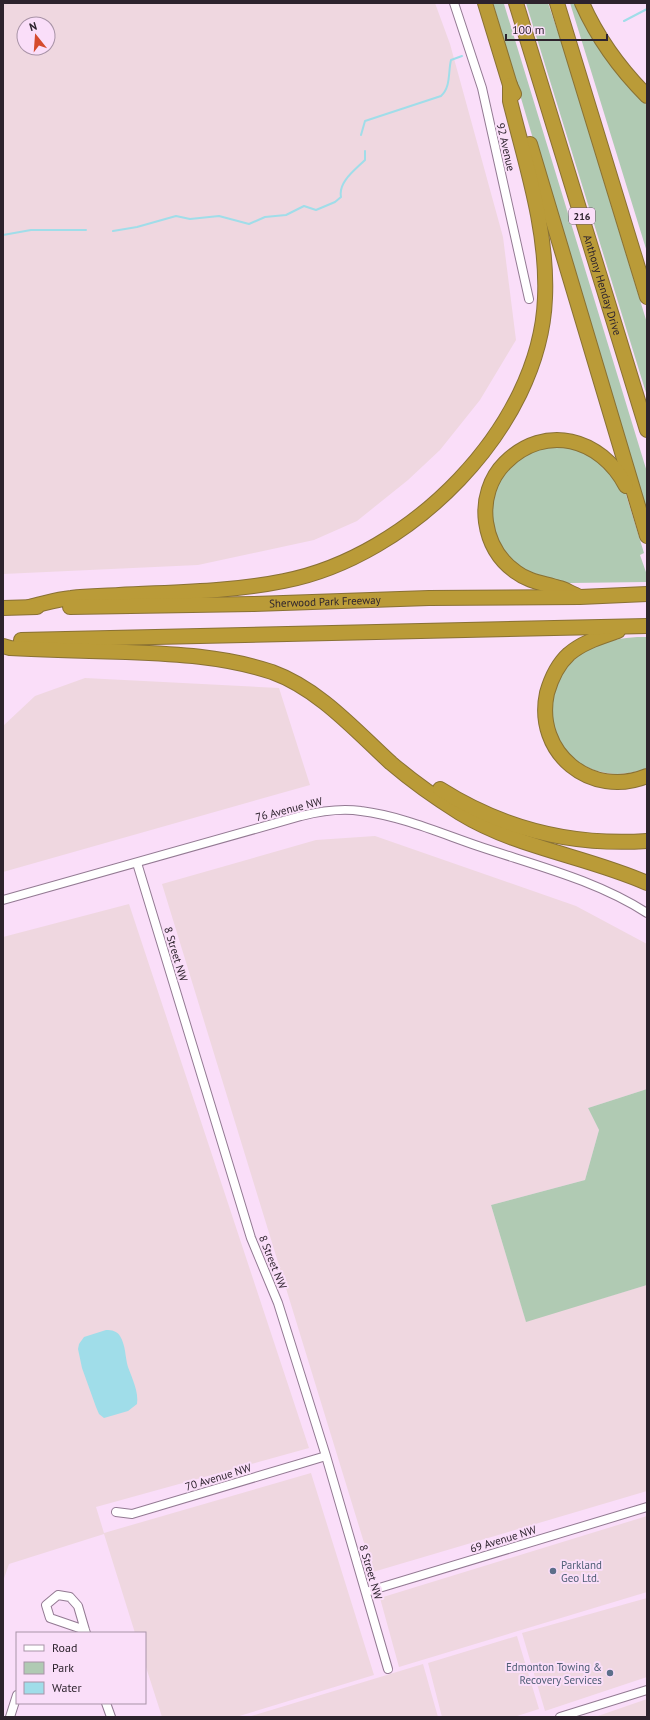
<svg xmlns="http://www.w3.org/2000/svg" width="650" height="1720" font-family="'PT Sans',sans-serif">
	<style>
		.industrial { fill: #efd7e0; fill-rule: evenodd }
		.green { fill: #b0cab3 }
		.water { fill: #a0dde9 }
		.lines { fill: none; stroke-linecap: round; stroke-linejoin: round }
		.stream { stroke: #a0dde9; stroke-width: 2 }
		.street-casing { stroke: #937a93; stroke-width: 10 }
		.highway-casing { stroke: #897134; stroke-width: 16 }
		.street { stroke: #fff; stroke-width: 8 }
		.highway { stroke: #ba9b38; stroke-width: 14 }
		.service-dot { fill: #5c6f8a; stroke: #fadef9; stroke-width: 1.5 }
		.labels { text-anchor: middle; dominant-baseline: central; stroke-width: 4; stroke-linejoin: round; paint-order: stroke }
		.shield { fill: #fadef9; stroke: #6a5b6a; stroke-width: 1 }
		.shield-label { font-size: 10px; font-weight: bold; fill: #2d232d }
		.street-label { font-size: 11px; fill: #2d232d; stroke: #fadef9 }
		.service-label { font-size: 11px; fill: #4e5e75; stroke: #fadef9; text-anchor: start }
	</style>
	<rect width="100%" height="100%" fill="#fadef9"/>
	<path class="industrial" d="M3,3H435L450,44L503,237L516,340L480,400L440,450L408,480L357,521L314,540L198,565L3,574ZM24,24H48V48H24Z
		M85,678L279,688L310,785L3,872V726L35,696Z
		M375,836L576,906L647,944V1089L588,1108L599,1130L585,1180L491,1205L526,1321L647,1285V1491L373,1572L162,884L316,840Z
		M129,904L309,1448L96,1507L104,1533L311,1473L374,1675L236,1717H162L145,1664V1633H135L104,1534L9,1564L3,1581V937Z
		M647,1516V1592L399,1667L380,1598Z
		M647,1598V1677L545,1711L522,1633Z
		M517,1636L539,1709L514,1717H442L428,1663Z
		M423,1664L438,1717H248Z
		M647,1699V1717H595Z"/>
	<path class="green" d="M493,3H504V4L647,472V515L584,312Z
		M526,3H548L561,41L647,323V396Z
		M570,3H576C596,40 614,77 647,105V252Z
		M563,444L597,457L625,491L644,553L640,555L647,575V582L570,583L551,581L527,573L511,562L494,537L490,515L498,479L528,451Z
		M647,637V768C586,792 533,739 557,679C559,675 562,672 565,669C584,645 617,636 647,637Z
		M647,1089V1285L526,1322L491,1205L585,1180L599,1130L588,1108Z"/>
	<path class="water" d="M106,1330C112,1330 117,1331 120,1336C126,1346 125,1357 128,1367C132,1378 139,1392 137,1404L128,1411L104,1418L99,1414L96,1407L82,1368L78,1349L79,1344L84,1337Z"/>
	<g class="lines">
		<path class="stream" d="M624,21L647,9
			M361,135L365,121L441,96C451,87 448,72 451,60L462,56
			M113,231L137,227L176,216L190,219L219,216L249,224L265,217L286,215L304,206L316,210L335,202L341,197C338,182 355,170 365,160V151
			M3,235L31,230H86"/>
		<g class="street-casing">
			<path id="street" d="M454,3L482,88L529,299
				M137,863L251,1238L278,1303L326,1456L388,1669
				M3,900L301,816C321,811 341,808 361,811C401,816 440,833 478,846C534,865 596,880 647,913
				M116,1512L132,1514L326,1456
				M366,1592L647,1507
				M85,1630L50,1618L46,1605L58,1595L70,1597L78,1606L85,1630L86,1633
				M106,1703L111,1717
				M10,1717L17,1695
				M560,1717L647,1690"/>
		</g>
		<g class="highway-casing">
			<g id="highway">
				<path d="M485,3L510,85L514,94"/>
				<path id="s1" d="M516,3L647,430"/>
				<path d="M557,3L647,297"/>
				<path d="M582,3C598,39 620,69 647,96"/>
				<path d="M530,144L647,536"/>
				<path d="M576,595C570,593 565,589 559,588C544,583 529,582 516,572C499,560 489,543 486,522C483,500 490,478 505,463C545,423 601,438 626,486"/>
				<path d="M29,607C43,604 57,599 71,598C87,596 103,596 119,595C174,592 230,592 284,581C409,557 540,428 545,298C548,231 526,165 510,101V85"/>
				<path id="s2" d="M70,607L253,604L429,598L580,597L647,594"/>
				<path d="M3,608L37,607"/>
				<path d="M618,631C601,637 583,642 569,654C558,664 551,679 547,693C534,753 591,799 647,776"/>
				<path d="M21,640L647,626"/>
				<path d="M3,646L10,648C48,650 87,651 126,652C175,654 224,656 272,672C319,689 355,730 391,763C412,781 436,798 460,813C517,848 586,856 647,883"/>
				<path d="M440,789C503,829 573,846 647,841"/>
			</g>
		</g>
		<use href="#street" class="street"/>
		<use href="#highway" class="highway"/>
	</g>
	<g class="service-dot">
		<circle cx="553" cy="1571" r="4"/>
		<circle cx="610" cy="1673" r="4"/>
	</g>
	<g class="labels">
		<rect class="shield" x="569" y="208" width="26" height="16" rx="3"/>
		<g class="shield-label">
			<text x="582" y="216">216</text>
		</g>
		<g class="street-label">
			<text transform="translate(506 147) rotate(77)">92 Avenue</text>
			<text stroke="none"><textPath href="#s1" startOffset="295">Anthony Henday Drive</textPath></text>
			<text stroke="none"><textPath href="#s2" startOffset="255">Sherwood Park Freeway</textPath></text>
			<text transform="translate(289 809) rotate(-14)">76 Avenue NW</text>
			<text transform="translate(176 954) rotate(73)">8 Street NW</text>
			<text transform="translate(273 1262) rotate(68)">8 Street NW</text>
			<text transform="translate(218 1477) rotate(-17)">70 Avenue NW</text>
			<text transform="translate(503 1539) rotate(-17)">69 Avenue NW</text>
			<text transform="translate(371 1572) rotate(74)">8 Street NW</text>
		</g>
		<g class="service-label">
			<text x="561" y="1565">Parkland<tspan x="561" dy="13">Geo Ltd.</tspan></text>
			<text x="602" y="1667" text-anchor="end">Edmonton Towing &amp;<tspan x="602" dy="13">Recovery Services</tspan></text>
		</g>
	</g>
	<rect width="650" height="1720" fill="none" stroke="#2d232d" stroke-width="8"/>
	<rect x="16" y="1632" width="130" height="72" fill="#fadef9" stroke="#a893a7"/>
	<rect x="24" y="1645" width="20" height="6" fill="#ffffff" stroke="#a893a7"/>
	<text x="52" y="1652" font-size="12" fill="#2d232d">Road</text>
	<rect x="24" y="1662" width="20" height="12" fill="#b0cab3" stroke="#a893a7"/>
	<text x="52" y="1672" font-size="12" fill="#2d232d">Park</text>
	<rect x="24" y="1682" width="20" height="12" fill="#a0dde9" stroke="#a893a7"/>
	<text x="52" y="1692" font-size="12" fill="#2d232d">Water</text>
	<g transform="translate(36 36) rotate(343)"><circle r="19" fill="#fadef9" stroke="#a893a7"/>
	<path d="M0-3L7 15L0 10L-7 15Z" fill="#d54a2d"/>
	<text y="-6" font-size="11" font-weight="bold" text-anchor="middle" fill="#2d232d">N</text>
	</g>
	<path d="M506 34v6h101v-6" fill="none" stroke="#2d232d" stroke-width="2"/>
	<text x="512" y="34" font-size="12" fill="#2d232d" stroke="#fadef9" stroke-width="3" paint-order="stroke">100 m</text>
</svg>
